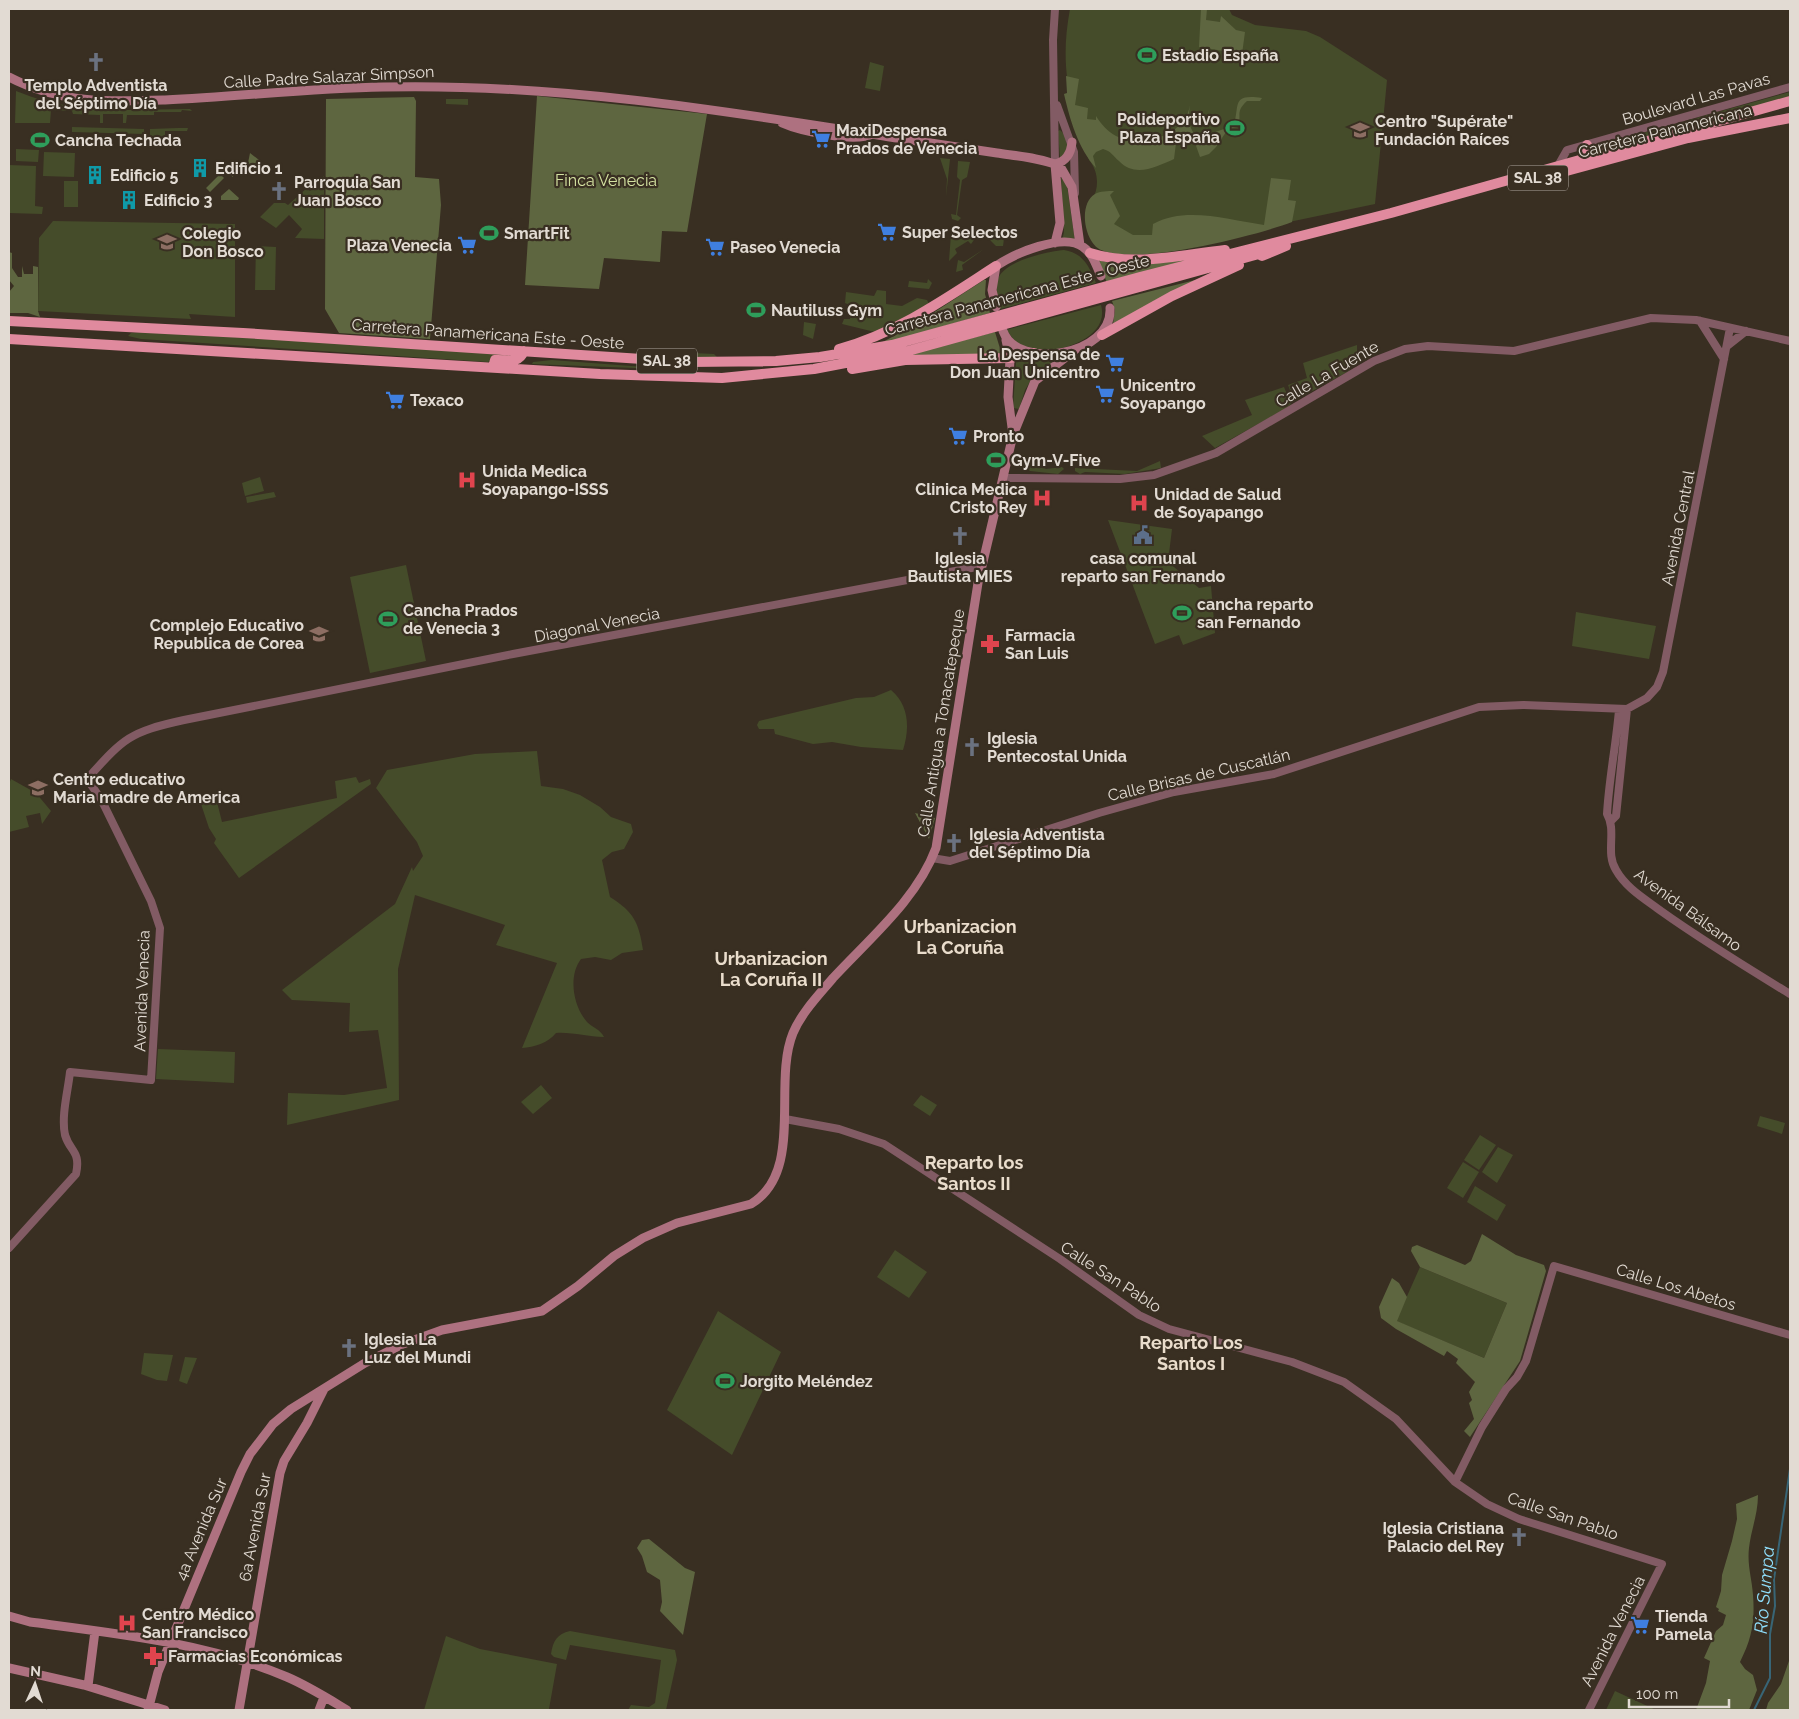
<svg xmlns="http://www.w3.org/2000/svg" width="1799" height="1719" font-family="Raleway,sans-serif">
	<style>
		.green { fill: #454c2a }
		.forest { fill: #5e6640 }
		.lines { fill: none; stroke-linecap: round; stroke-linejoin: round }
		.stream { stroke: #386576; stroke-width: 2 }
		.tertiary { stroke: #825b64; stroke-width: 8 }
		.secondary { stroke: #ae7180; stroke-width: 9 }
		.trunk { stroke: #e08a9e; stroke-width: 10 }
		.labels { text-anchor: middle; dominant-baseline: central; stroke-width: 4.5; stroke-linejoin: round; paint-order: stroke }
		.shield { fill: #392f22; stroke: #afa79e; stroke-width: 1 }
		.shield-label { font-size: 15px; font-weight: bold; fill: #e2dbd3 }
		.poi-label { font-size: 16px; font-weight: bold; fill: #e2dbd3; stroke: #392f22; text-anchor: start }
		.street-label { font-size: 16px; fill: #e2dbd3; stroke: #392f22 }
		.park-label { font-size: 16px; fill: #d4e2a1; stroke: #392f22 }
		.neighbourhood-label { font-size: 18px; font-weight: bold; fill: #eaddcc; stroke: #392f22 }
		.water-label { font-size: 18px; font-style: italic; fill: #8fdefb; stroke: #392f22 }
	</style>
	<rect width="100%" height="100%" fill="#392f22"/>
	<path class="green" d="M1070,9H1229L1232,15L1255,25L1306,31L1320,37L1387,80L1375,204L1188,243L1124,246L1092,199C1100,188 1098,170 1089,160C1070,104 1059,68 1070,9Z
		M870,62L884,66L880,91L865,88Z
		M16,91C78,116 126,109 190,109L192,111L182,110L181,112H154V115H127L126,123H123V114H103V123H100V115L73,114L72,111L51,110L50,123H15Z
		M1790,92V102L1587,157L1586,149Z
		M446,99H468V105L446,104Z
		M72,127L144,129V134L72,132Z
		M178,128H188L187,131H165V138L150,140V129Z
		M1060,130L1065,135L1068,149L1060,158L1058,131Z
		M16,149L39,150L38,162L16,161Z
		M44,152L75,153L74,177L43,176Z
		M940,158L950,159L946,197L947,179Z
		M958,161L970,162L967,177L962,180L957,215L961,218L958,221L952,219L951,214L956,215L960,180L957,177Z
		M9,165L36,166L35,206L43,207L42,214L9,213Z
		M324,176V239L295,238L302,229L289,215L276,228L260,217L274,203H285L288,205L307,188L310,191Z
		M1061,177L1067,185L1075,241L1062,240L1064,232Z
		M64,181H78V207H64Z
		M53,221L235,224V317L189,314L191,319L38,311L39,238Z
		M954,231L970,233L974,240L971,244L968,241L955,249L957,253L949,261L951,234Z
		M991,237L1004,239L1003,246H996L990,240Z
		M256,246L276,247L275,290H255Z
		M984,249L962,265L963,270L956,272L958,260L964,262Z
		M1064,250C1083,253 1089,266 1096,283L1000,309C998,301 995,291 997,282C1001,261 1046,252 1064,250Z
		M928,279L932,283L929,289L908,287L909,281L927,283Z
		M877,290L886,291V304L902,306L917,298L927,300L929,304L879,333L842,324L844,319H850L852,306L845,303L846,292L874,296Z
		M1101,305C1111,340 1052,357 1026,348C1017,345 1012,337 1006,330Z
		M804,322L816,324L813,339L803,335Z
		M141,332L520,353L518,357L496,358L488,362L141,339L128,336L131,333Z
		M1357,345V357L1349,371L1294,401L1288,385L1307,378L1303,363Z
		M651,351L714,354L719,359L655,355Z
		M1056,359L1032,378L1025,390L1019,409L1013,408L1016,362Z
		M552,360L658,368L660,369L532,364L533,362Z
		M1284,387L1291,404L1285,409L1215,448L1202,436L1252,415L1245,400Z
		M1023,454L1031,465L1036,463L1046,469L1062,467L1064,469L1058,474L1030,471L1021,462L1019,456Z
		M1160,461L1161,468L1125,474L1085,472L1080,474L1075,471V468L1137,471Z
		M260,477L264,491L245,496L242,483Z
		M274,492L276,497L247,503L246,497Z
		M1108,520L1172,529L1168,562L1199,588L1211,586L1215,633L1183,645L1179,635L1155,644Z
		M406,565L426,661L370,673L350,577Z
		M1576,612L1656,626L1649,659L1572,646Z
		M891,690C909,705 910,728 903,750L861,747L832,742L813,744L775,734L774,729H759L757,725L759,721L856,698L874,697Z
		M537,751L541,786L563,789L580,795L600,807L611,817L631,824L633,832L624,849L612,852L602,860L610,897C634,912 639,923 643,950L622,953L611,960L595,957L581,959C568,976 573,1006 587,1022C593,1028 600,1029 604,1037C587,1037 573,1032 556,1033C548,1043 534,1047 522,1048L557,963L496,945L505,925L415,895L398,969L399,1100L287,1125L288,1093L344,1095L387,1088L378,1030L349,1032L350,1003L292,1000L282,990L395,904L412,867L413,871L423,856L417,842L376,788L387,770L475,754Z
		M356,777L359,783L370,779L371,784L239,878L214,843L216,839L209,828L200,801L215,794L222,822L337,798L335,781Z
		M11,779L36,793L51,811L42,824L40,813L26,816L29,827L9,832V784Z
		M158,1049L235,1052L234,1083L156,1079Z
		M541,1085L552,1098L533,1114L521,1102Z
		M921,1095L937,1105L930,1116L913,1105Z
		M1760,1116L1785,1123L1782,1134L1757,1126Z
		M1480,1135L1496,1145L1479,1170L1464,1160Z
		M1498,1147L1513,1155L1497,1183L1482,1172Z
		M1463,1162L1479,1172L1463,1198L1447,1188Z
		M1475,1186L1506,1205L1497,1221L1467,1202Z
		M895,1250L927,1272L909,1298L877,1277Z
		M1420,1267L1507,1303L1484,1358L1396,1321Z
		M718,1311L781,1352L732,1455L667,1410Z
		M144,1353L173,1355L167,1381L157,1380L141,1374Z
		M185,1357L197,1358L187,1384L179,1381Z
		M570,1631L675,1650L677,1660L666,1710H628L631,1705L649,1707L655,1703L661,1660L570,1645L566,1660L554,1657L551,1654C553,1641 557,1634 570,1631Z
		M446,1636L480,1649L557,1664L549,1709L424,1710Z
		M1615,1691L1656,1710H1606Z"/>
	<path class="forest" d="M1201,9H1207L1206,20L1220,22L1221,16L1236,30L1245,32L1242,54L1199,47Z
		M1066,76L1079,79L1075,105L1088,108L1087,119L1096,120V116C1101,124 1108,132 1116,136C1141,149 1185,136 1190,105C1188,119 1188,129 1199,139L1204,140L1215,132L1233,126C1241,108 1229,93 1262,98L1260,101H1247C1235,112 1242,114 1238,127L1228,129L1216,147L1209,154L1200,157L1195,143L1185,139L1176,143L1174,159C1156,167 1135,178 1119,161C1113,156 1111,151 1103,149L1096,152L1093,156L1096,168C1078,148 1070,120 1064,94L1067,93Z
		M537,96L707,114L687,232L662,231L660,262L604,258L599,289L525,285Z
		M414,97L416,101L415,177L439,179L441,205L430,339L339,333L325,309L326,99Z
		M250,153L259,160L251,168L248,163Z
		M224,163L230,168L234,167L233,177L220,167Z
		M220,174L224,178L210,192L206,188Z
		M1271,178L1291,180L1288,200L1296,201L1292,222C1255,236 1137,266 1101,250C1084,242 1078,204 1095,194C1100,191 1108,191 1114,191L1110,195L1120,216L1114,224L1133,235H1152L1153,224C1186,206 1228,220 1264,225Z
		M229,189L239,198L238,200H221V196Z
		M9,252L12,253V268L18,277H22V266L24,274H33V266L38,267V311L40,317L28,313H9V292L14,286L9,280Z
		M1208,255L1107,283L1098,260C1134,271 1171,260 1208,255Z
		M1207,277L1167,294L1113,324L1115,310L1112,301Z
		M984,280H986L985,294L990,313L875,346L913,326Z
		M995,332L1002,355H906Z
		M915,813L935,818L929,839Z
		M1482,1234L1516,1255L1544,1265L1546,1271L1520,1361L1470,1437L1464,1431L1474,1419L1469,1403L1472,1400L1469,1392L1475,1382L1456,1363L1458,1359L1447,1351L1444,1356L1396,1329L1381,1318L1379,1307L1392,1278L1399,1283L1407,1297L1397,1321L1484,1358L1507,1303L1420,1267L1411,1251L1412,1247L1417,1245L1465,1265L1471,1261Z
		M1758,1495C1758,1514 1751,1530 1749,1548C1747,1565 1752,1579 1753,1595C1755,1622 1752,1638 1740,1662L1745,1669L1753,1675L1757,1690L1749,1710H1696L1706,1683L1710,1661L1704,1658L1716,1631L1723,1625L1726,1615L1718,1611L1719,1609L1716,1607L1721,1591L1722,1575L1732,1541L1737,1519L1736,1504Z
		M649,1539L685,1568L695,1572L683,1635L660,1611L662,1602L660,1580L647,1572L642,1556L637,1548L642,1540Z
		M1790,1658V1710H1766L1768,1703L1781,1684Z"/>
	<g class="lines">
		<path class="stream" d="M1754,1710L1770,1678V1634L1775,1606L1774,1579L1790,1469"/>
		<path class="tertiary" d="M1055,9L1053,40L1055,164
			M1057,105L1074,152L1075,193
			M1559,164L1567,150L1790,87
			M1700,321L1724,359
			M1727,346L1746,331
			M1004,478L1120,479L1154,475L1216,453L1374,361L1405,349L1428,346L1514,351L1651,318L1696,320L1790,341
			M1619,710C1616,745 1609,779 1607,814C1617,831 1605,853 1616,870C1626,888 1645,899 1661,911C1703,941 1746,967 1790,994
			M1611,821L1616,816L1627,709
			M932,858L950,861L1099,813L1174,792L1274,774L1479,707L1523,705L1627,709L1647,698L1657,687L1663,672L1730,328
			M785,1119L839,1129L884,1144L1060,1259L1139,1315L1169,1329L1292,1362L1344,1382L1396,1419L1455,1482L1487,1504L1519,1519L1662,1564L1589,1710
			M9,1248L76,1174C81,1151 70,1152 65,1135C61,1116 68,1091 70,1072L151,1080L160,928L151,901L101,799L87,779C124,738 129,732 184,720L513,654L982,566
			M1455,1482L1482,1427L1506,1389L1517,1377L1526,1361L1554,1266L1790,1335"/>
		<path class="secondary" d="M9,77C61,104 108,102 165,100C237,97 310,88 383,87C556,83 727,111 897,138C931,143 964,148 997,153C1017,156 1042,158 1060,166L1072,187L1080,245
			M782,123C800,131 855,143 872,134
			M1055,164C1066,162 1071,153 1072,142
			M1055,243L1060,223L1055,164
			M996,307L992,290L996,266C1014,254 1063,232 1083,247C1093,254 1096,265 1101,276
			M1003,331C1017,371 1113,356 1110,308
			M1006,340L1010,359L1008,397L1013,435
			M9,1616L30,1622C114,1633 208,1643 287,1677C308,1686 327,1698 347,1710
			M9,1668L84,1685L165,1710
			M88,1686L95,1631
			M148,1710L158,1672L241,1472L250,1454L273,1424L291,1409L365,1363L403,1344L442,1330L542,1311L578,1286L614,1256L643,1238L677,1223L751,1204C805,1171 772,1084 793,1033C802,1012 818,996 833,978C870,938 917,899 936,848L978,583L1013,435L1035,381L1074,351
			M239,1710L280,1473L284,1461L307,1423L324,1389
			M319,1710L324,1697"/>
		<path class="trunk" d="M1587,145V157
			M1526,182L1688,138L1790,118
			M1090,253C1134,267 1180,255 1225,250
			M1262,256L1286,246
			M9,321L243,333L688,362L776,361L820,357L892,345L1140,277L1391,213L1790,101
			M1102,335L1172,296L1239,265
			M9,339L600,374L722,378L814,369L908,351L1266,252
			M839,349C897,333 945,299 996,266
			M493,367L495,360C507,359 518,365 524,351
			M852,369L905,360L1010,358L1034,353"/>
	</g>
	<defs>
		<g id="stadium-bare" transform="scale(1.5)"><path d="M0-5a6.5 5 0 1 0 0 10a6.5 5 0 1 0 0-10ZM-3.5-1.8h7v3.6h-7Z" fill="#2e9e5b" stroke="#392f22" stroke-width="2.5" paint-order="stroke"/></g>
		<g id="church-bare" transform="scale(1.5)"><path d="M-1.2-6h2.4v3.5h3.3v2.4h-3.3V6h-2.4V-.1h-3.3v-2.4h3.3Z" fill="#6b7280" stroke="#392f22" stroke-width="2.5" paint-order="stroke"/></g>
		<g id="university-bare" transform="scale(1.5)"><path d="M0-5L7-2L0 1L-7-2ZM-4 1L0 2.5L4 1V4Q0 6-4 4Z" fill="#8d6e63" stroke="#392f22" stroke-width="2.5" paint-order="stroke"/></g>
		<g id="supermarket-bare" transform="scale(1.5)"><path d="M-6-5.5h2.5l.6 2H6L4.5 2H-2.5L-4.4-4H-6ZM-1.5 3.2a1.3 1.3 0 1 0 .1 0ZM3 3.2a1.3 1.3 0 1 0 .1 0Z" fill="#3f7fe0" stroke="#392f22" stroke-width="2.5" paint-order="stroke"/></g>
		<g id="building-bare" transform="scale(1.5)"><path d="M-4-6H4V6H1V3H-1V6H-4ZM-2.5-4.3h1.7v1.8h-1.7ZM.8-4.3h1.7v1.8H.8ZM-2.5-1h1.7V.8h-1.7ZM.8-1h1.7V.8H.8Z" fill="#0f9aa8" stroke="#392f22" stroke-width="2.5" paint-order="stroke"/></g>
		<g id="school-bare" transform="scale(1.5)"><path d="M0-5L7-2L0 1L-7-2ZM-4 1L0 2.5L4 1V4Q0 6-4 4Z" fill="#8d6e63" stroke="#392f22" stroke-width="2.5" paint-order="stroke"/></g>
		<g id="hospital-bare" transform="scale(1.5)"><path d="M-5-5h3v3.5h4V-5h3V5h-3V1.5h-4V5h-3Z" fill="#e0444e" stroke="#392f22" stroke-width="2.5" paint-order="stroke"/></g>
		<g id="civic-bare" transform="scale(1.5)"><path d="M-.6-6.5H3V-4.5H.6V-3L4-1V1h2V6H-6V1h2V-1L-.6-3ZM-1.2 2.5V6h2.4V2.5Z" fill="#5c6f8a" stroke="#392f22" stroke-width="2.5" paint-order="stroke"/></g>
		<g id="pharmacy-bare" transform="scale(1.5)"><path d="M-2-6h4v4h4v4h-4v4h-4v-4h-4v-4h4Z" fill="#e0444e" stroke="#392f22" stroke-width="2.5" paint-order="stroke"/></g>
	</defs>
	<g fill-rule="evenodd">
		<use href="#stadium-bare" x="1147" y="55"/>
		<use href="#church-bare" x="96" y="62"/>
		<use href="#stadium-bare" x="1235" y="128"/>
		<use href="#university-bare" x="1360" y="130"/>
		<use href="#supermarket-bare" x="821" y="139"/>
		<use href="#stadium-bare" x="40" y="140"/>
		<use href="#building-bare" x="200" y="168"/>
		<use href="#building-bare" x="95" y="175"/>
		<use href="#church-bare" x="279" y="191"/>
		<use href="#building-bare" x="129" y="200"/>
		<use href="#supermarket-bare" x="887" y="232"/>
		<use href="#stadium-bare" x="489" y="233"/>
		<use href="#school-bare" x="167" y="242"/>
		<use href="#supermarket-bare" x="467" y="245"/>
		<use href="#supermarket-bare" x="715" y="247"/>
		<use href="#stadium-bare" x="756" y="310"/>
		<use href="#supermarket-bare" x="1115" y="363"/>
		<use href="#supermarket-bare" x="1105" y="394"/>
		<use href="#supermarket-bare" x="395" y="400"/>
		<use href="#supermarket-bare" x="958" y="436"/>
		<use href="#stadium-bare" x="996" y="460"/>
		<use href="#hospital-bare" x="467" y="480"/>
		<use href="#hospital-bare" x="1042" y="498"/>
		<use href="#hospital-bare" x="1139" y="503"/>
		<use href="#civic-bare" x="1143" y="535"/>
		<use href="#church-bare" x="960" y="536"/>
		<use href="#stadium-bare" x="1182" y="613"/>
		<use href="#stadium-bare" x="388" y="619"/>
		<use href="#school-bare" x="319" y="634"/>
		<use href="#pharmacy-bare" x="990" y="644"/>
		<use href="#church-bare" x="972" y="747"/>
		<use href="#school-bare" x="38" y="788"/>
		<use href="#church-bare" x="954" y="843"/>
		<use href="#church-bare" x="349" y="1348"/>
		<use href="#stadium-bare" x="725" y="1381"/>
		<use href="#church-bare" x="1519" y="1537"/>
		<use href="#hospital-bare" x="127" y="1623"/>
		<use href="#supermarket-bare" x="1640" y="1625"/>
		<use href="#pharmacy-bare" x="153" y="1656"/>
	</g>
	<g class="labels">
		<g class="shield">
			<rect x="1508" y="165.5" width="60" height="25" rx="4"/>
			<rect x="637" y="348.5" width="60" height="25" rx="4"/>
		</g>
		<g class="shield-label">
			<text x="1538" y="178">SAL 38</text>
			<text x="667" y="361">SAL 38</text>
		</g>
		<g class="poi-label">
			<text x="1162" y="55">Estadio España</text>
			<text x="96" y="85" text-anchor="middle">Templo Adventista<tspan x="96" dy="18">del Séptimo Día</tspan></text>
			<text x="1220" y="119" text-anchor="end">Polideportivo<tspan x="1220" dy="18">Plaza España</tspan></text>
			<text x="1375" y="121">Centro "Supérate"<tspan x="1375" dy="18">Fundación Raíces</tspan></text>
			<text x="836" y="130">MaxiDespensa<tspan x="836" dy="18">Prados de Venecia</tspan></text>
			<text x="55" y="140">Cancha Techada</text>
			<text x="215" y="168">Edificio 1</text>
			<text x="110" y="175">Edificio 5</text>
			<text x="294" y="182">Parroquia San<tspan x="294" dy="18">Juan Bosco</tspan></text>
			<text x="144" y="200">Edificio 3</text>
			<text x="902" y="232">Super Selectos</text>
			<text x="182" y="233">Colegio<tspan x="182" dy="18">Don Bosco</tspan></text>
			<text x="504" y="233">SmartFit</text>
			<text x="452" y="245" text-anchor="end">Plaza Venecia</text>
			<text x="730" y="247">Paseo Venecia</text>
			<text x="771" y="310">Nautiluss Gym</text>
			<text x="1100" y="354" text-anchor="end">La Despensa de<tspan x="1100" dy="18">Don Juan Unicentro</tspan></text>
			<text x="1120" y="385">Unicentro<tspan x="1120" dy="18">Soyapango</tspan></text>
			<text x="410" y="400">Texaco</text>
			<text x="973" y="436">Pronto</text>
			<text x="1011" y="460">Gym-V-Five</text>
			<text x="482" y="471">Unida Medica<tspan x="482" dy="18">Soyapango-ISSS</tspan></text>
			<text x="1027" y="489" text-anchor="end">Clinica Medica<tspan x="1027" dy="18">Cristo Rey</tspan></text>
			<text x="1154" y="494">Unidad de Salud<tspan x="1154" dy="18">de Soyapango</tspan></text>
			<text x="960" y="558" text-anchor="middle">Iglesia<tspan x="960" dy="18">Bautista MIES</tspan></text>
			<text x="1143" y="558" text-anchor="middle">casa comunal<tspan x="1143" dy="18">reparto san Fernando</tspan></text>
			<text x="1197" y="604">cancha reparto<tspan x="1197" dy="18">san Fernando</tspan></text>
			<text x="403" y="610">Cancha Prados<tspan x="403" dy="18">de Venecia 3</tspan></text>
			<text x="304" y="625" text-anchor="end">Complejo Educativo<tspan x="304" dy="18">Republica de Corea</tspan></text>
			<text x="1005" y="635">Farmacia<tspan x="1005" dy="18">San Luis</tspan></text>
			<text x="987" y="738">Iglesia<tspan x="987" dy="18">Pentecostal Unida</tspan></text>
			<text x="53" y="779">Centro educativo<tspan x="53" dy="18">Maria madre de America</tspan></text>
			<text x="969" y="834">Iglesia Adventista<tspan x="969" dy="18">del Séptimo Día</tspan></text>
			<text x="364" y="1339">Iglesia La<tspan x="364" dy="18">Luz del Mundi</tspan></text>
			<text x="740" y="1381">Jorgito Meléndez</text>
			<text x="1504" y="1528" text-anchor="end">Iglesia Cristiana<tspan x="1504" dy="18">Palacio del Rey</tspan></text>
			<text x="142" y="1614">Centro Médico<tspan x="142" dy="18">San Francisco</tspan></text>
			<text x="1655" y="1616">Tienda<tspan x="1655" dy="18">Pamela</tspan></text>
			<text x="168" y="1656">Farmacias Económicas</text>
		</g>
		<g class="street-label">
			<text transform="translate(329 77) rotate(-3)">Calle Padre Salazar Simpson</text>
			<text transform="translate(1696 99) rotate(-16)">Boulevard Las Pavas</text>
			<text transform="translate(1665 131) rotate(-14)">Carretera Panamericana</text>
			<text transform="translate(1017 295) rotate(-15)">Carretera Panamericana Este - Oeste</text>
			<text transform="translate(488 334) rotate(4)">Carretera Panamericana Este - Oeste</text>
			<text transform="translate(1327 374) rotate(-30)">Calle La Fuente</text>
			<text transform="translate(1678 528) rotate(-79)">Avenida Central</text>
			<text transform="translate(597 625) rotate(-11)">Diagonal Venecia</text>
			<text transform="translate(941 723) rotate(-81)">Calle Antigua a Tonacatepeque</text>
			<text transform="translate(1199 775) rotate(-13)">Calle Brisas de Cuscatlán</text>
			<text transform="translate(1688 910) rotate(36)">Avenida Bálsamo</text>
			<text transform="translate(142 991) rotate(-88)">Avenida Venecia</text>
			<text transform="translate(1111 1277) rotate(33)">Calle San Pablo</text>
			<text transform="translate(1676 1287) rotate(17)">Calle Los Abetos</text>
			<text transform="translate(1563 1516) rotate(19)">Calle San Pablo</text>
			<text transform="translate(255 1527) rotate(-79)">6a Avenida Sur</text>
			<text transform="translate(201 1529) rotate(-67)">4a Avenida Sur</text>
			<text transform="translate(1613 1631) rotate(-63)">Avenida Venecia</text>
		</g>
		<g class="park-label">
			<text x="606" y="180">Finca Venecia</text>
		</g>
		<g class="neighbourhood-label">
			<text x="960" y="926">Urbanizacion<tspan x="960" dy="21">La Coruña</tspan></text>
			<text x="771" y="958">Urbanizacion<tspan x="771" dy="21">La Coruña II</tspan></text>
			<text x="974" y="1162">Reparto los<tspan x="974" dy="21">Santos II</tspan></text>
			<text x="1191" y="1342">Reparto Los<tspan x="1191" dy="21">Santos I</tspan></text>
		</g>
		<g class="water-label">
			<text transform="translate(1764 1590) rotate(-85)">Río Sumpa</text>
		</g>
	</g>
	<rect width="1799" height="1719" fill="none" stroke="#e2dbd3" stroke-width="20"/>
	<g transform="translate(35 1684) rotate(3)" stroke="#392f22" stroke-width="4" paint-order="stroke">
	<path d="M0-4L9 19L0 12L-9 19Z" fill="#e2dbd3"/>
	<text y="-8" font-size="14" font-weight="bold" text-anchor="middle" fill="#e2dbd3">N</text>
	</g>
	<path d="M1629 1699v8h100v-8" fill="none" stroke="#e2dbd3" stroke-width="2.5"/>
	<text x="1636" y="1699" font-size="15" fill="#e2dbd3" stroke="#392f22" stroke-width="4" paint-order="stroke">100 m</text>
</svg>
